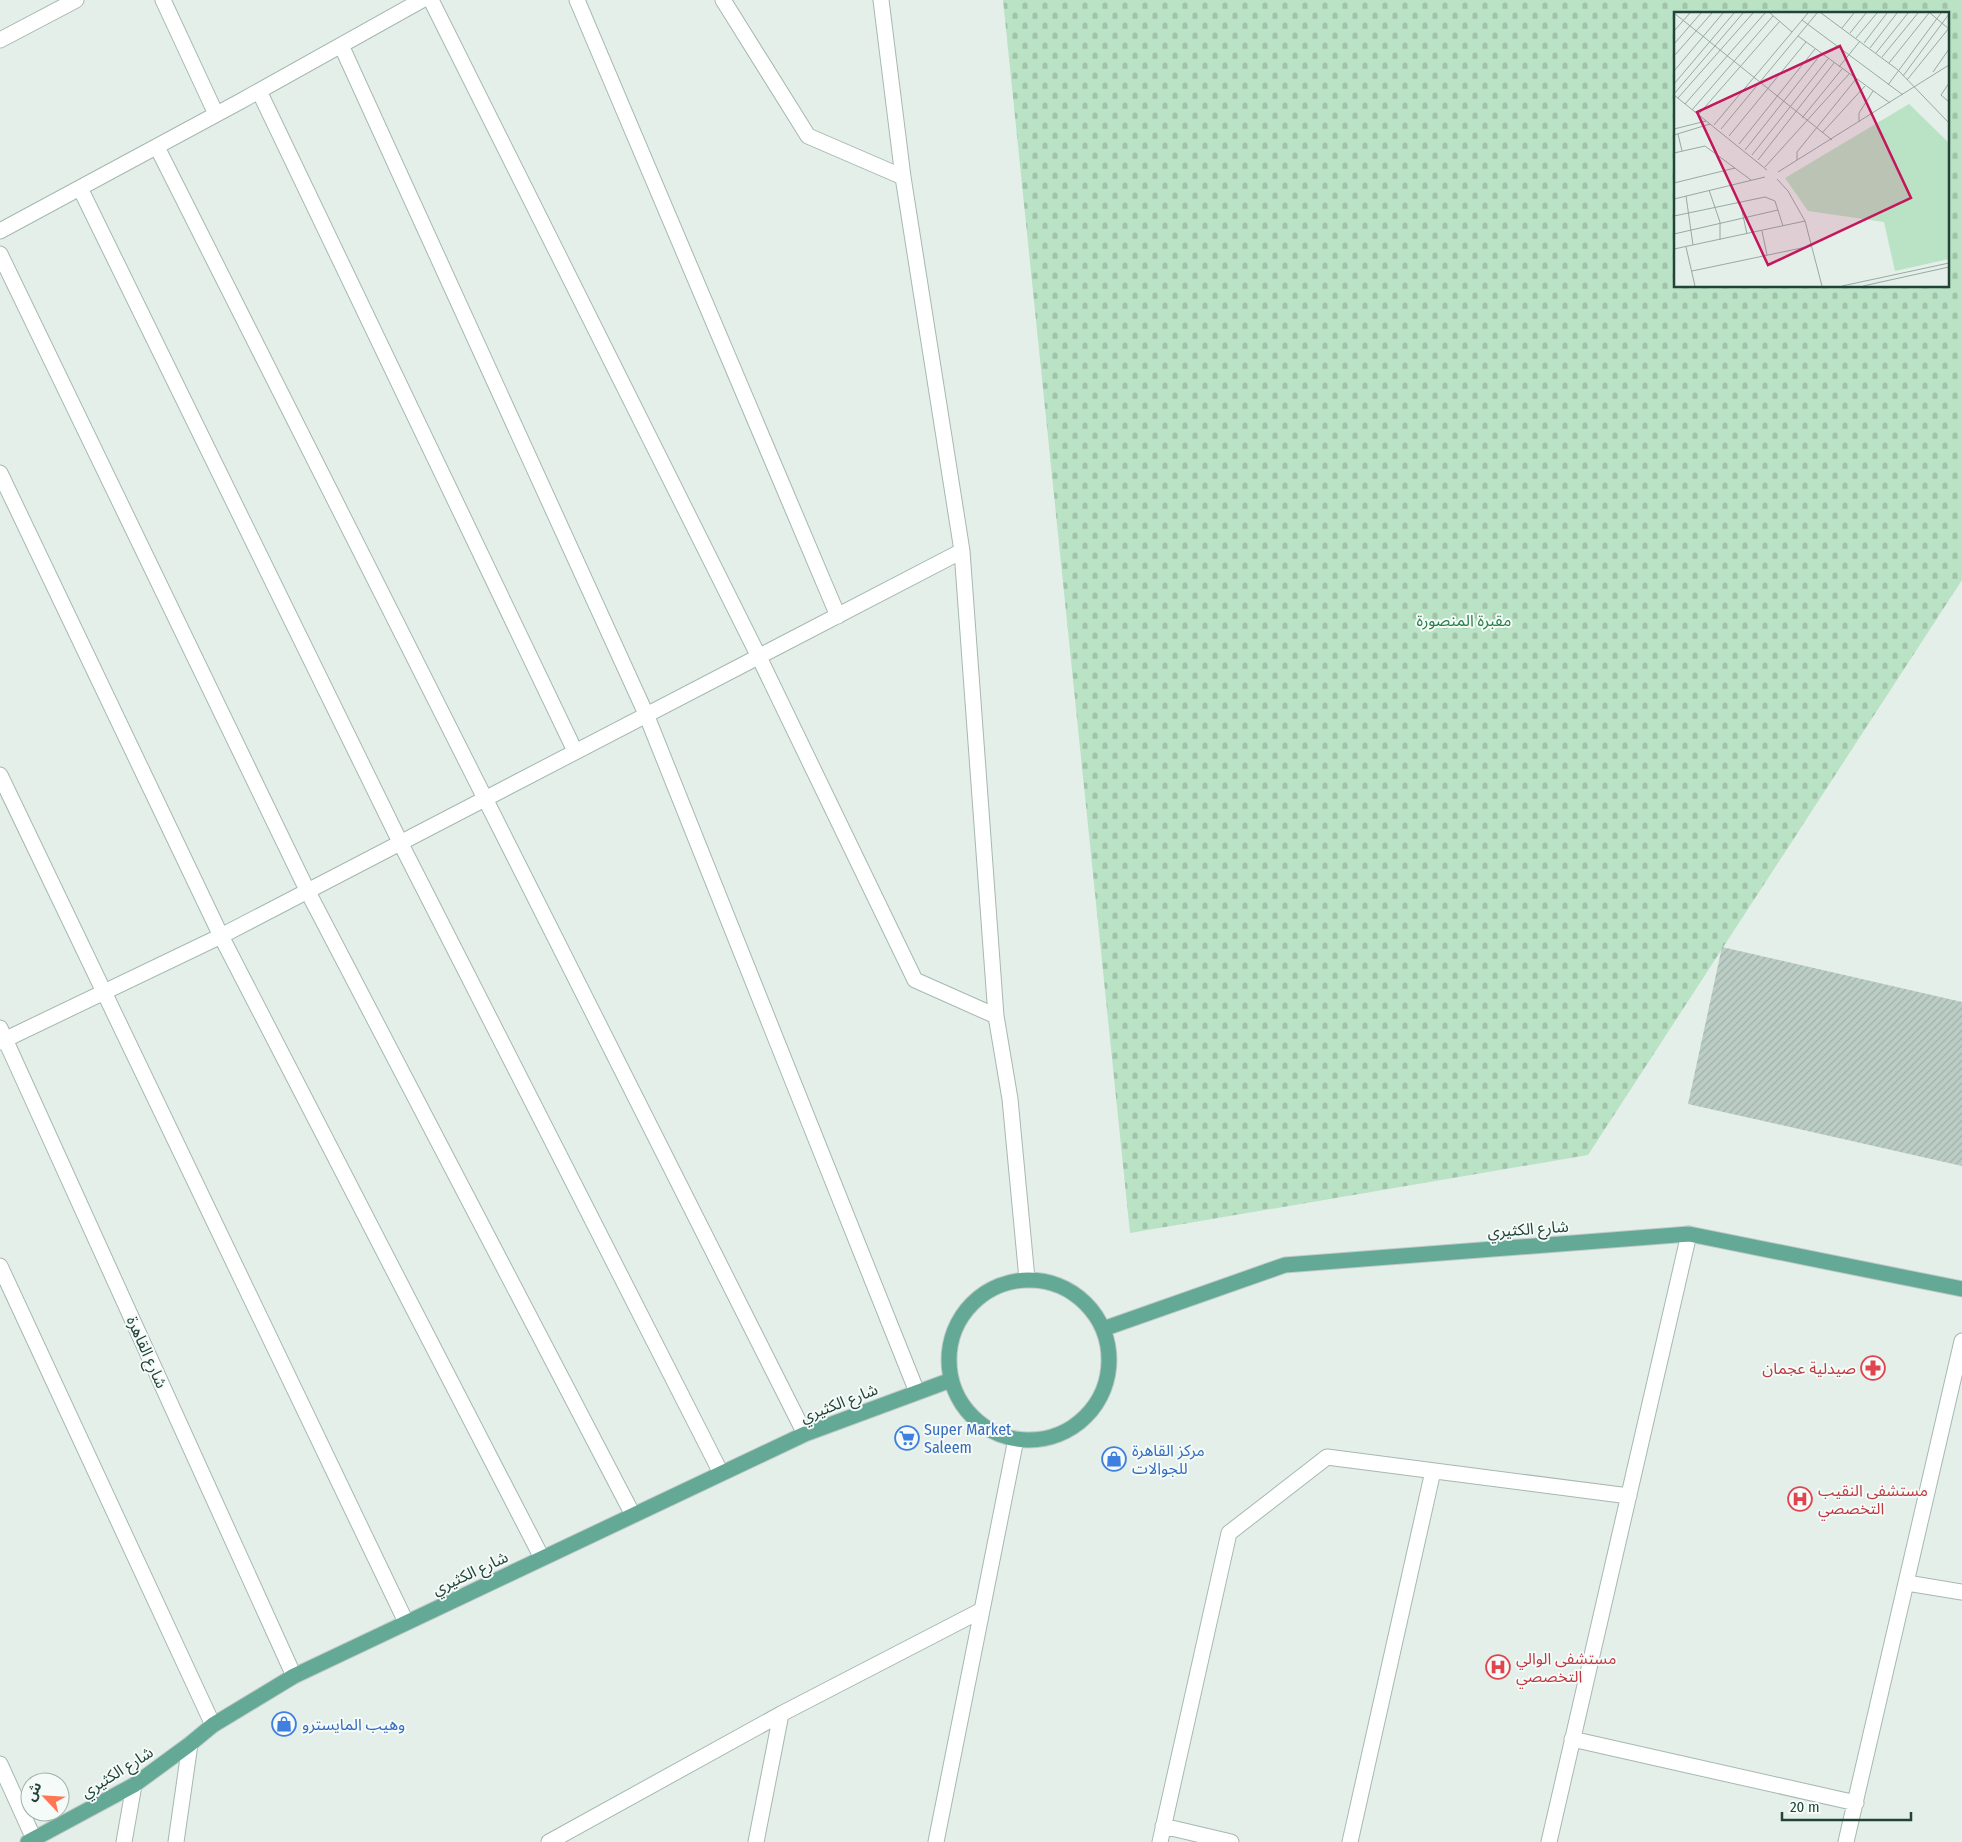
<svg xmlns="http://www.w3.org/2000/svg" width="1962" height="1842" font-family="'Fira Sans Condensed','Noto Sans Arabic',sans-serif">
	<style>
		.cemetery { fill: url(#cemetery-stones); fill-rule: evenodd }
		.building { fill: url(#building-hatch) }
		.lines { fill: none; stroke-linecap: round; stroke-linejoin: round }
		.minor-casing { stroke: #a6b8b1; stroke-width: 17 }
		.major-casing { stroke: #c1cac8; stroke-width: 17 }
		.minor { stroke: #fff; stroke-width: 15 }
		.major { stroke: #63a995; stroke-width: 15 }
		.labels { text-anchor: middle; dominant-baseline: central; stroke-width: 4; stroke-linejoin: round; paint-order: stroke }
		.park-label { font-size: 16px; fill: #267f45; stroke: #f5fbf8 }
		.street-label { font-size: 16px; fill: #214339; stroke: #f5fbf8 }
		.health-label { font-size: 16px; fill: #be3a42; stroke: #f5fbf8; text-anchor: start }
		.shop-label { font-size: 16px; fill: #366cbe; stroke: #f5fbf8; text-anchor: start }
		.inset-road { fill: none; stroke: #96aaa3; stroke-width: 1 }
		.view { fill: #c2185b; fill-opacity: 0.15; stroke: #c2185b; stroke-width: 2.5 }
		.inset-edge { fill: none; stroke: #214339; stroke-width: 2.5 }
	</style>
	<defs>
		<pattern id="cemetery-stones" width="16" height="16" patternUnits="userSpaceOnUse" patternTransform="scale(1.25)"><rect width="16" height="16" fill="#bae2c4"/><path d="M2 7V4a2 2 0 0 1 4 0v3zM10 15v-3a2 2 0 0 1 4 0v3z" fill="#a0c3a9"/></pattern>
		<pattern id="building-hatch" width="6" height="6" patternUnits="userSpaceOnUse" patternTransform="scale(1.25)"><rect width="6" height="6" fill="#bbcdc5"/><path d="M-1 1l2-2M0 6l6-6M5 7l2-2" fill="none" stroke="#a0b1aa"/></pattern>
	</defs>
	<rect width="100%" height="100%" fill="#e4efe9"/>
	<path class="cemetery" d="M1003,0H1962V580L1588,1155L1130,1233ZM1676,14H1948V286H1676Z"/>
	<path class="building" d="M1722,947L1962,1002V1166L1688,1104Z"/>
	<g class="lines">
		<g class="minor-casing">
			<path id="minor" d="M163,0L216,114
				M431,0L759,657L915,980L996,1016
				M577,0L838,616
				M723,0L808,136L903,177
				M881,0L903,177L962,551L996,1016L1010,1099L1027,1279
				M0,40L76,0
				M341,45L646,714L917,1392
				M259,91L575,751
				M157,147L805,1434
				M80,188L401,844L721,1473
				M0,231L241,101L422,0
				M0,254L308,892L633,1515
				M0,473L221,936L542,1558
				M0,775L406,1622
				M0,1028L294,1676
				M0,1042L221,936L962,551
				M0,1266L213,1725
				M1907,1583L1962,1592
				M1572,1739L1856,1803
				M0,1764L34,1839
				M1163,1826L1231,1842
				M124,1842L134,1785
				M176,1842L190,1744
				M549,1842L781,1714L982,1610
				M756,1842L781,1714
				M936,1842L1016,1439
				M1160,1842L1229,1533L1327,1457L1629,1496
				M1350,1842L1433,1471
				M1549,1842L1689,1234
				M1846,1842L1962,1341"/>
		</g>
		<g class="major-casing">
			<path id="major" d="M949 1360a80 80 0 1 1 160 0a80 80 0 1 1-160 0Z
				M1103,1329L1285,1265L1689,1234L1962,1289
				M28,1842L134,1785L190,1744L213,1725L294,1676L805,1434L951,1380"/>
		</g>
		<use href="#minor" class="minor"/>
		<use href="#major" class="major"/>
	</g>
	<defs>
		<g id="pharmacy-ring" transform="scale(1.25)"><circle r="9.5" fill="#f5fbf8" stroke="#e0444e" stroke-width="1.5"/><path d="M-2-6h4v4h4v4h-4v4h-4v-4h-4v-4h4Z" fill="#e0444e"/></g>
		<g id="supermarket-ring" transform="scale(1.25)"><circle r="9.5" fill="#f5fbf8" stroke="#3f7fe0" stroke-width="1.5"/><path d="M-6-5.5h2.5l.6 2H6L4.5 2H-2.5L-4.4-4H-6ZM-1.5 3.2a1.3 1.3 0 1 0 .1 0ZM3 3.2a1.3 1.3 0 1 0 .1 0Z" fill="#3f7fe0"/></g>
		<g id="shop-ring" transform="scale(1.25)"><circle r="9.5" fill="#f5fbf8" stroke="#3f7fe0" stroke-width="1.5"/><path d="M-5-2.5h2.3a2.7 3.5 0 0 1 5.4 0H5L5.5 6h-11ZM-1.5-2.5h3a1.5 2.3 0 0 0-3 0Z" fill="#3f7fe0"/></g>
		<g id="hospital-ring" transform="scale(1.25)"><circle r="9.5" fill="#f5fbf8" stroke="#e0444e" stroke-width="1.5"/><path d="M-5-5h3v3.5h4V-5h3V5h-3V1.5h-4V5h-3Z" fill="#e0444e"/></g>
	</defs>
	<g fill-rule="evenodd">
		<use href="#pharmacy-ring" x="1873" y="1368"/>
		<use href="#supermarket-ring" x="907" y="1438"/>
		<use href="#shop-ring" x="1114" y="1459"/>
		<use href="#hospital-ring" x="1800" y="1499"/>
		<use href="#hospital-ring" x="1498" y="1667"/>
		<use href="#shop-ring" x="284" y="1724"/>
	</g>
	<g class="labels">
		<g class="park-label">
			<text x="1464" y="620">مقبرة المنصورة</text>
		</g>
		<g class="street-label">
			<text transform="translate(1528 1229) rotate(-4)">شارع الكثيري</text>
			<text transform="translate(147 1352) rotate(66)">شارع القاهرة</text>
			<text transform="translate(839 1403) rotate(-21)">شارع الكثيري</text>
			<text transform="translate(470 1573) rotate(-25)">شارع الكثيري</text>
			<text transform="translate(117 1772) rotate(-32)">شارع الكثيري</text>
		</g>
		<g class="health-label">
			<text x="1856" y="1368" text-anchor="end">صيدلية عجمان</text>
			<text x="1818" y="1490">مستشفى النقيب<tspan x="1818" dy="18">التخصصي</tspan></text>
			<text x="1516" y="1658">مستشفى الوالي<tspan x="1516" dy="18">التخصصي</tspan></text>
		</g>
		<g class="shop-label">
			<text x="924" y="1429">Super Market<tspan x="924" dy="18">Saleem</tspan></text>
			<text x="1132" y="1450">مركز القاهرة<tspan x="1132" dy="18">للجوالات</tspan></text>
			<text x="302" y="1724">وهيب المايسترو</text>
		</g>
	</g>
	<g transform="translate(1674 12)">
		<rect width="275" height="275" fill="#e4efe9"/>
		<path d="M235,92L275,131V247L221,259L210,210L134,199L111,166Z" fill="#bae2c4"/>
		<path class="inset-road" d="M0,1L158,128M96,1L118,20M147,1L224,58L275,111M256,1L275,17M128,8L229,83M168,16L180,1M0,19L16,1M176,21L192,1M124,24L216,91M182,26L203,1M190,31L213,1M0,32L27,1M196,36L223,1M202,41L234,1M0,44L38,1M208,45L244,1M215,51L255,1M165,55L186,29M0,59L49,1M259,60L275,37M229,64L275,2M233,68L275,16M275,71L267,83L275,90M0,72L60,1M214,73L267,1M0,82L69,1M0,83L93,158M4,86L79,1M11,92L91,1M18,98L99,4M24,103L106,9M128,106L168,57M185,110V101L199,79M40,113L134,1M0,117L32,109M47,117L143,1M148,121L191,74M4,122L8,139M0,123L36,112M55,124L132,30M65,132L141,37M71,138L147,42M0,141L31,134L77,168M78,143L154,47M84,148L160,51M123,148V140L182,67M91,155L175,62M104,160L275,53M103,167L114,179L131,209L148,274M0,171L61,156M35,178L46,210V228M12,184L19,233M0,187L91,165M66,190L73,222M0,204L91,185L101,189L109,214M88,219L93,243M0,222L104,198M12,235L21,274M0,237L131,209M18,259L137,234M168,274L275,251M189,274L275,255"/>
		<path class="view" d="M166,34L237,186L94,253L23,100Z"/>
		<rect width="275" height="275" class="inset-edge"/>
	</g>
	<g transform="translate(45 1797) rotate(295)"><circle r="24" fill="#f5fbf8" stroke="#a0b1ac"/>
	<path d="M0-4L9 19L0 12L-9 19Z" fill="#ff7752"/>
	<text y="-8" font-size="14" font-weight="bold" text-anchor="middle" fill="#214339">ش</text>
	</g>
	<path d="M1782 1812v8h129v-8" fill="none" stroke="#214339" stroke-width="2.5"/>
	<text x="1790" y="1812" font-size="15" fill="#214339" stroke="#f5fbf8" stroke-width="4" paint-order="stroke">20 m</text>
</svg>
